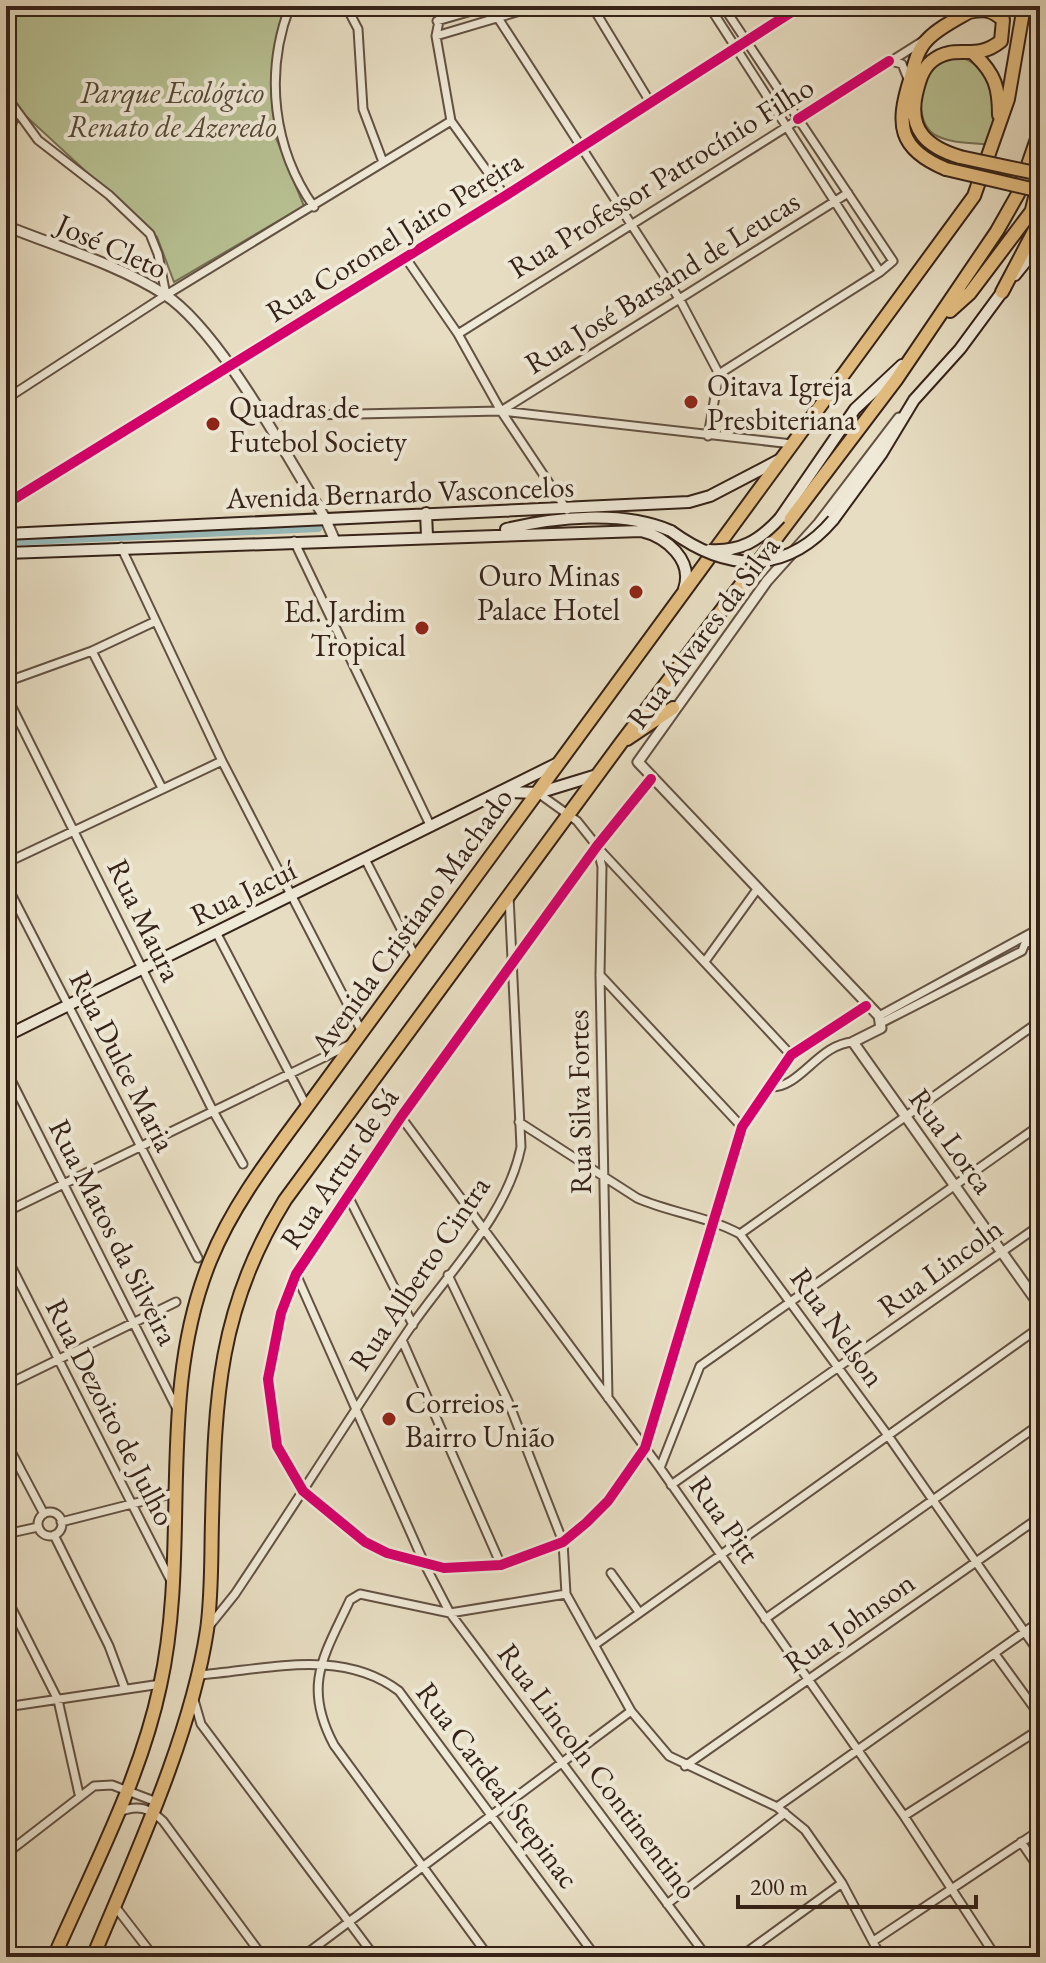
<svg xmlns="http://www.w3.org/2000/svg" width="1046" height="1963" font-family="'EB Garamond',serif">
	<style>
		.green { fill: #b7c092; stroke: #767155; stroke-width: 2 }
		.lines { fill: none; stroke-linecap: round; stroke-linejoin: round }
		.canal { stroke: #98baba; stroke-width: 8 }
		.minor-casing { stroke: #625142; stroke-width: 11 }
		.tertiary-casing { stroke: #625142; stroke-width: 13 }
		.secondary-casing { stroke: #352218; stroke-width: 14 }
		.trunk-casing { stroke: #352218; stroke-width: 16 }
		.minor { stroke: #efe9d7; stroke-width: 7 }
		.tertiary { stroke: #efe9d7; stroke-width: 9 }
		.secondary { stroke: #efe9d7; stroke-width: 10 }
		.trunk { stroke: #e4be81; stroke-width: 12 }
		.secondary-bridge-casing { stroke: #352218; stroke-width: 14; stroke-linecap: butt }
		.trunk-bridge-casing { stroke: #352218; stroke-width: 16; stroke-linecap: butt }
		.secondary-bridge { stroke: #efe9d7; stroke-width: 10 }
		.trunk-bridge { stroke: #e4be81; stroke-width: 12 }
		.cycleway-casing { stroke: #efe9d7; stroke-width: 15 }
		.cycleway { stroke: #d6006c; stroke-width: 10 }
		.poi-dot { fill: #8f2418; stroke: #efe9d7; stroke-width: 3 }
		.labels { text-anchor: middle; dominant-baseline: central; stroke-width: 8; stroke-linejoin: round; paint-order: stroke }
		.park-label { font-size: 30px; font-style: italic; fill: #564a36; stroke: #efe9d7 }
		.street-label { font-size: 30px; fill: #352218; stroke: #efe9d7 }
		.poi-label { font-size: 30px; fill: #352218; stroke: #efe9d7; text-anchor: start }
	</style>
	<rect width="100%" height="100%" fill="#e7ddc2"/>
	<filter id="stains"><feTurbulence type="fractalNoise" baseFrequency=".0025" numOctaves="4"/><feColorMatrix values="0 0 0 0 .2 0 0 0 0 .09 0 0 0 0 .02 0 0 0 .5 -.17"/></filter>
	<radialGradient id="worn" r=".72"><stop offset=".6" stop-color="#630" stop-opacity="0"/><stop offset="1" stop-color="#630" stop-opacity=".3"/></radialGradient>
	<path class="green" d="M6,6H288L274,72L276,138L304,206L174,282L157,237L15,106L6,89Z
		M958,56C995,67 1003,111 985,144C969,143 950,143 935,135C913,121 918,75 939,62C944,59 952,58 958,56Z"/>
	<g class="lines">
		<path class="canal" d="M6,542L318,528"/>
		<g class="minor-casing">
			<path id="minor" d="M290,6C264,73 273,149 314,207
				M346,6L358,29L363,109L383,162
				M442,6L436,36L451,121L505,196
				M592,6L650,102
				M709,6L880,272
				M498,18L680,300L719,374L708,436
				M437,21L489,6
				M436,36L537,6
				M891,61L902,64L908,79
				M6,96L38,140L109,195L150,234L158,254L166,295
				M6,145L15,113
				M405,257L458,334L501,411L567,510
				M458,334L923,41
				M719,374L880,272L893,261L723,6
				M6,399L166,295L451,121
				M501,411L848,193
				M261,416L501,411L792,444
				M6,504L505,196L801,6
				M6,521L14,533
				M294,541L431,827
				M121,547L222,761L362,1032
				M92,651L162,788
				M6,682L92,651L156,621
				M6,695L213,1111L243,1164
				M651,779L597,846L401,1117L296,1274L281,1313L268,1379L277,1446L303,1491L365,1542L387,1553L444,1568L501,1565L563,1542L586,1523L608,1501L645,1448L742,1127L791,1055L866,1006
				M538,793L577,821L597,846L602,867L600,975L608,1398
				M598,848L791,1055
				M365,859L416,958
				M6,863L222,761
				M6,884L198,1258
				M216,932L307,1107
				M1027,938L1040,955
				M706,960L758,888
				M600,975L742,1127
				M879,1016L1040,928
				M883,1022L1022,951L1027,938
				M6,1070L178,1411
				M770,1087C800,1089 818,1044 853,1042
				M401,1117L660,1468L904,1816L996,1957
				M519,1122L637,1198C671,1213 707,1216 740,1234L889,1437L1040,1654
				M348,1196L413,1325
				M6,1212L349,1045
				M740,1234L1040,1021
				M6,1256L172,1583
				M296,1274L425,1565L450,1613L707,1957
				M448,1275L508,1401L563,1542L566,1594L631,1711L669,1756L777,1807L805,1830L842,1883L881,1957
				M402,1340L501,1565
				M6,1385L176,1302
				M6,1442L44,1514
				M660,1468L700,1366L1040,1125
				M671,1485L1040,1225
				M38 1524a12 12 0 1 1 24 0a12 12 0 1 1-24 0Z
				M61,1522L175,1493
				M6,1534L38,1527
				M54,1535L109,1646L125,1689
				M611,1573L639,1612
				M6,1597L58,1700L79,1794
				M765,1619L1040,1424
				M210,1625L235,1594C294,1506 350,1416 410,1328C449,1271 507,1216 521,1147L509,896
				M596,1644L1040,1327
				M995,1654L1040,1716
				M199,1675C266,1670 341,1647 399,1691L596,1957
				M194,1700L201,1724L375,1957
				M6,1707L161,1684
				M685,1766L1040,1517
				M777,1807L1040,1621
				M119,1812C138,1804 149,1808 163,1821L263,1957
				M904,1816L1040,1729
				M1021,1842L1040,1870
				M6,1854L94,1786L112,1785L154,1801
				M667,1904L785,1813
				M114,1905L154,1957
				M875,1940L1040,1830
				M302,1957L631,1711
				M489,1957L334,1745C302,1685 324,1656 350,1600L360,1594L450,1613L566,1594
				M740,1957L842,1883"/>
		</g>
		<g class="tertiary-casing">
			<path id="tertiary" d="M6,226C58,247 117,264 164,294C220,330 288,459 325,518L335,541
				M899,418L819,523L767,581L638,762L879,1016L881,1028L853,1042L1040,1306"/>
		</g>
		<g class="secondary-casing">
			<path id="secondary" d="M1015,275L1040,244
				M426,513L427,536
				M780,518L855,409L902,365
				M833,520L882,453L914,400L960,349L1005,288
				M506,529C556,517 623,510 671,531
				M6,534L689,502L710,496L779,460
				M6,553L641,531C666,537 694,560 684,589
				M504,792L538,793L597,775
				M6,1036L560,762"/>
		</g>
		<g class="trunk-casing">
			<path id="trunk" d="M975,55C995,74 999,88 999,115
				M960,157C927,147 908,130 916,94C919,82 922,69 932,61C956,42 974,63 1001,41L1003,20C991,9 984,9 969,12
				M946,169C898,149 896,125 910,80C914,66 917,50 927,40C939,27 959,18 974,9
				M1030,218L1040,177
				M1002,292L1040,220
				M950,311L970,293L1031,212
				M627,739L673,708
				M54,1957C92,1870 140,1780 160,1686C191,1547 155,1396 210,1261C233,1204 271,1156 307,1107L974,196L1008,99L1024,6
				M93,1957C134,1858 191,1736 207,1630C212,1595 211,1557 212,1521C215,1398 218,1308 285,1200L621,743L896,380L997,231L1018,194L1040,130"/>
		</g>
		<use href="#minor" class="minor"/>
		<use href="#tertiary" class="tertiary"/>
		<use href="#secondary" class="secondary"/>
		<use href="#trunk" class="trunk"/>
		<g class="secondary-bridge-casing">
			<path id="secondary-bridge" d="M671,531C727,572 786,575 833,520
				M709,550C740,552 759,541 780,518"/>
		</g>
		<g class="trunk-bridge-casing">
			<path id="trunk-bridge" d="M960,157L1040,174
				M946,169L1040,191"/>
		</g>
		<use href="#secondary-bridge" class="secondary-bridge"/>
		<use href="#trunk-bridge" class="trunk-bridge"/>
		<g class="cycleway-casing">
			<path id="cycleway" d="M798,119L889,61
				M6,504L505,196L801,6
				M651,779L597,846L401,1117L296,1274L281,1313L268,1379L277,1446L303,1491L365,1542L387,1553L444,1568L501,1565L563,1542L586,1523L608,1501L645,1448L742,1127L791,1055L866,1006"/>
		</g>
		<use href="#cycleway" class="cycleway"/>
	</g>
	<g class="poi-dot">
		<circle cx="691" cy="402" r="8"/>
		<circle cx="213" cy="424" r="8"/>
		<circle cx="636" cy="592" r="8"/>
		<circle cx="422" cy="628" r="8"/>
		<circle cx="389" cy="1419" r="8"/>
	</g>
	<g class="labels">
		<g class="park-label">
			<text x="172" y="92">Parque Ecológico<tspan x="172" dy="34">Renato de Azeredo</tspan></text>
		</g>
		<g class="street-label">
			<text transform="translate(661 177) rotate(-32)">Rua Professor Patrocínio Filho</text>
			<text transform="translate(394 236) rotate(-32)">Rua Coronel Jairo Pereira</text>
			<text transform="translate(112 246) rotate(24)">José Cleto</text>
			<text transform="translate(662 282) rotate(-32)">Rua José Barsand de Leucas</text>
			<text transform="translate(400 492) rotate(-2)">Avenida Bernardo Vasconcelos</text>
			<text transform="translate(703 632) rotate(-53)">Rua Álvares da Silva</text>
			<text transform="translate(243 892) rotate(-26)">Rua Jacuí</text>
			<text transform="translate(145 920) rotate(64)">Rua Maura</text>
			<text transform="translate(411 921) rotate(-54)">Avenida Cristiano Machado</text>
			<text transform="translate(123 1061) rotate(63)">Rua Dulce Maria</text>
			<text transform="translate(579 1102) rotate(-91)">Rua Silva Fortes</text>
			<text transform="translate(952 1141) rotate(54)">Rua Lorca</text>
			<text transform="translate(339 1168) rotate(-56)">Rua Artur de Sá</text>
			<text transform="translate(114 1232) rotate(63)">Rua Matos da Silveira</text>
			<text transform="translate(940 1267) rotate(-36)">Rua Lincoln</text>
			<text transform="translate(419 1273) rotate(-56)">Rua Alberto Cintra</text>
			<text transform="translate(838 1327) rotate(54)">Rua Nelson</text>
			<text transform="translate(111 1412) rotate(63)">Rua Dezoito de Julho</text>
			<text transform="translate(725 1519) rotate(55)">Rua Pitt</text>
			<text transform="translate(849 1622) rotate(-35)">Rua Johnson</text>
			<text transform="translate(598 1771) rotate(53)">Rua Lincoln Continentino</text>
			<text transform="translate(498 1785) rotate(53)">Rua Cardeal Stepinac</text>
		</g>
		<g class="poi-label">
			<text x="707" y="385">Oitava Igreja<tspan x="707" dy="34">Presbiteriana</tspan></text>
			<text x="229" y="407">Quadras de<tspan x="229" dy="34">Futebol Society</tspan></text>
			<text x="620" y="575" text-anchor="end">Ouro Minas<tspan x="620" dy="34">Palace Hotel</tspan></text>
			<text x="406" y="611" text-anchor="end">Ed. Jardim<tspan x="406" dy="34">Tropical</tspan></text>
			<text x="405" y="1402">Correios -<tspan x="405" dy="34">Bairro União</tspan></text>
		</g>
	</g>
	<rect width="1046" height="1963" fill="none" stroke="#e7ddc2" stroke-width="32"/>
	<rect x="8" y="8" width="1030" height="1947" fill="none" stroke="#352218" stroke-width="4"/>
	<rect x="16" y="16" width="1014" height="1931" fill="none" stroke="#352218" stroke-width="2"/>
	<path d="M738 1895v12h238v-12" fill="none" stroke="#352218" stroke-width="4"/>
	<text x="750" y="1895" font-size="24" fill="#352218" stroke="#efe9d7" stroke-width="6" paint-order="stroke">200 m</text>
	<rect width="100%" height="100%" filter="url(#stains)"/>
	<rect width="100%" height="100%" fill="url(#worn)"/>
</svg>
